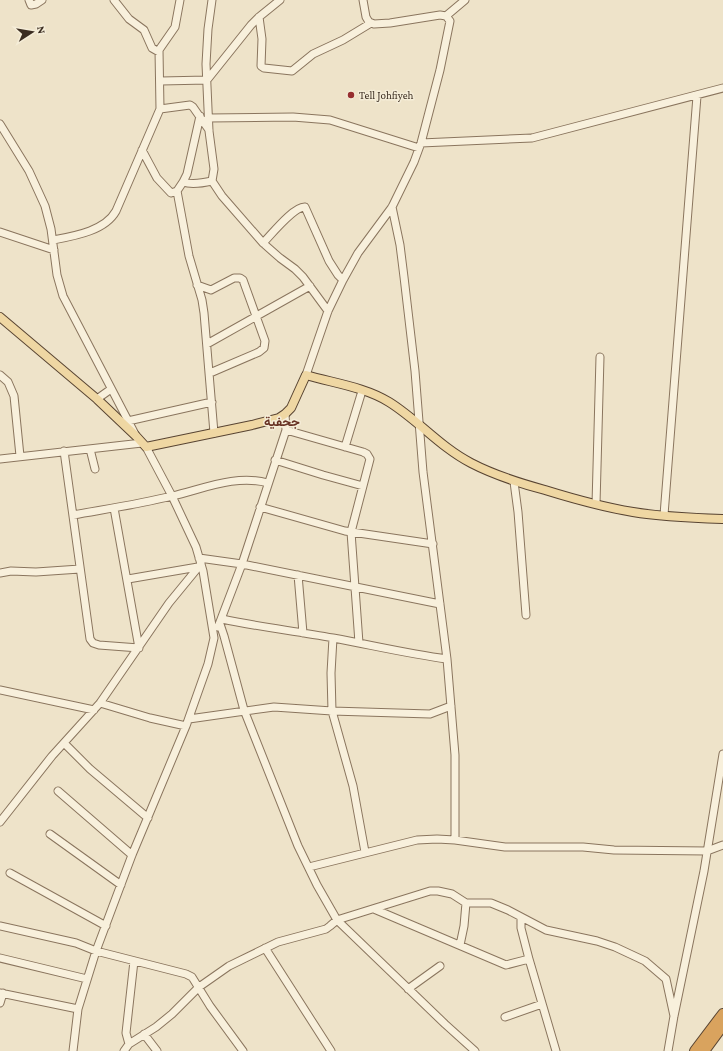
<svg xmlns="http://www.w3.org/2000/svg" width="723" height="1051" font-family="'Crimson Pro',Vazirmatn,serif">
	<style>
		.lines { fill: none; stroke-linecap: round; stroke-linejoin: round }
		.minor-casing { stroke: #8a755e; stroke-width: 9 }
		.major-casing { stroke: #584432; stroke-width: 10 }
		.highway-casing { stroke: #584432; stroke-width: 12 }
		.minor { stroke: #f8f0dc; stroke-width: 7 }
		.major { stroke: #efd7a3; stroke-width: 8 }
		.highway { stroke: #d9a35e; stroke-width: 10 }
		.poi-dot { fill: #972f30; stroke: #f5edd8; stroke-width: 1.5 }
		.labels { text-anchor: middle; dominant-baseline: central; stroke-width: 3; stroke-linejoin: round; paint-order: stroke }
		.poi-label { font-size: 11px; fill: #3b2d21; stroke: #f5edd8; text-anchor: start }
		.quarter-label { font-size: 13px; font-weight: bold; fill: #663022; stroke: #f5edd8 }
	</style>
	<rect width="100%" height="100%" fill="#eee3c9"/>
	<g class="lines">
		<g class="minor-casing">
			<path id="minor" d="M29,0L31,5L36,4L42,0
				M114,0L129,19L144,30L152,48L159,52
				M212,0L208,29L206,64L209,131L214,169L212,181L222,196L263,243L280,258L295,269L303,277L328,311
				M446,16L465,0
				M259,17L262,39L261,66L264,68L292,71L313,54L343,40L371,23
				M161,81L207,80L251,25L259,17L280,0
				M160,109L190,105L193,107L209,130
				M208,118L293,117L330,120L419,148
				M0,124L29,171L45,206L51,229L57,275L63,296L135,434
				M421,143L532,138L723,88
				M142,150L157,178L171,193L177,191L183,182C192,185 203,183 212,181
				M183,182L187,174L200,116
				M177,191L189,256L202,300L204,313L214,433
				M392,207L400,245L404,277L415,371L423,472L447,659L455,755V840
				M0,232L54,250
				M53,240C74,236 105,231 116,211L160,109L159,50L175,27L180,0
				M263,243C271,235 294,206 305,207L329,261L338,275L343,280
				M197,285L211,290L234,278H240L243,280L265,341L264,348L259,352L210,373
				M207,344L310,286
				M0,375L8,382L14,396L20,456
				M306,375L328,311L343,280L358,253L392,207L414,162L421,143L440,70L450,21L446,16L440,15L390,23L374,24L369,22L366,17L363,0
				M97,399L111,389
				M128,421L212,402
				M286,430L363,452L367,454L370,459L351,532L359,643
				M345,447L362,391
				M90,449L95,469
				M64,451L90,639L93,643L99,645L139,648L114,508
				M0,459L142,443
				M275,460L323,475L363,486
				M514,482L518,512L526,615
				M596,504L600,357
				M260,507L345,531L433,544
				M73,515C106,509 140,504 172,496C203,489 236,474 268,483
				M664,515L697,96
				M199,558L242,564L440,604
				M0,573L11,571L36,572L80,569
				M298,575L303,633
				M128,579L198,567
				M222,619C259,627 296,631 333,638C371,645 409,654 447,659
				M220,624L224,636L244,710L298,846L317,885L337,920L445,1024L475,1051
				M218,627L242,564L286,430L285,414
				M333,638L331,673L332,711L353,786L365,852
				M0,690L94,710
				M100,703L150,718L186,726
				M189,719L274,707L332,711L430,714L451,706
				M64,743L90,769L148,818
				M58,791L132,855
				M0,822L52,756L100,703L169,603L201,564
				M50,834L121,885
				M309,867L417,840L437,839L455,840L505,847H583L614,850L707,851L723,845
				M10,873L106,926
				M374,909L506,965L529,959
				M521,917V928L529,959L556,1051
				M0,926L76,943L96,951L186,974L192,977L210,1006L243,1051
				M460,945L464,926L466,903
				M265,948L331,1051
				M0,958L87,979
				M408,989L440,966
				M0,993L78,1009
				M0,1003L3,993
				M505,1017L542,1004
				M144,1034L157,1051
				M129,1044L126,1033L134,961
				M73,1051L78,1009L96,951L132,855L186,726L208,664L214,638L203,571L196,547L172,496L146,447
				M124,1051L129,1044L156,1027L172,1014L199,987L229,966L278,942L326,929L330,926L337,920L430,891H438L452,894L466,903H491L508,910L546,930L597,941L615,947L645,961L666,979L674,1016
				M668,1051L674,1016L704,871L723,754"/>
		</g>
		<g class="major-casing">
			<path id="major" d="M0,317L97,399L136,436L146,447L252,425L279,418L285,414L291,408L306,375C333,383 365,387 389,402C418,420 440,447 471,463C496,476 519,483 545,490C574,499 603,507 633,512C662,517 693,518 723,519"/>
		</g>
		<g class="highway-casing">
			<path id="highway" d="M695,1051L723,1014
				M704,1051L723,1025"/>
		</g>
		<use href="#minor" class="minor"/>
		<use href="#major" class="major"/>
		<use href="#highway" class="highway"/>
	</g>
	<circle class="poi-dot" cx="351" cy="95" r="4"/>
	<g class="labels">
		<g class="poi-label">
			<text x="359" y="95">Tell Johfiyeh</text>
		</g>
		<g class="quarter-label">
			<text x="282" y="421">جحفية</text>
		</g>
	</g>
	<g transform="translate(32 32) rotate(78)" stroke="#f5edd8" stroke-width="3" paint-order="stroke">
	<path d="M0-3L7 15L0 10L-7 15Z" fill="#3b2d21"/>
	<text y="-6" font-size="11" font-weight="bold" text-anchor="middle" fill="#3b2d21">N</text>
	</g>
</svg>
